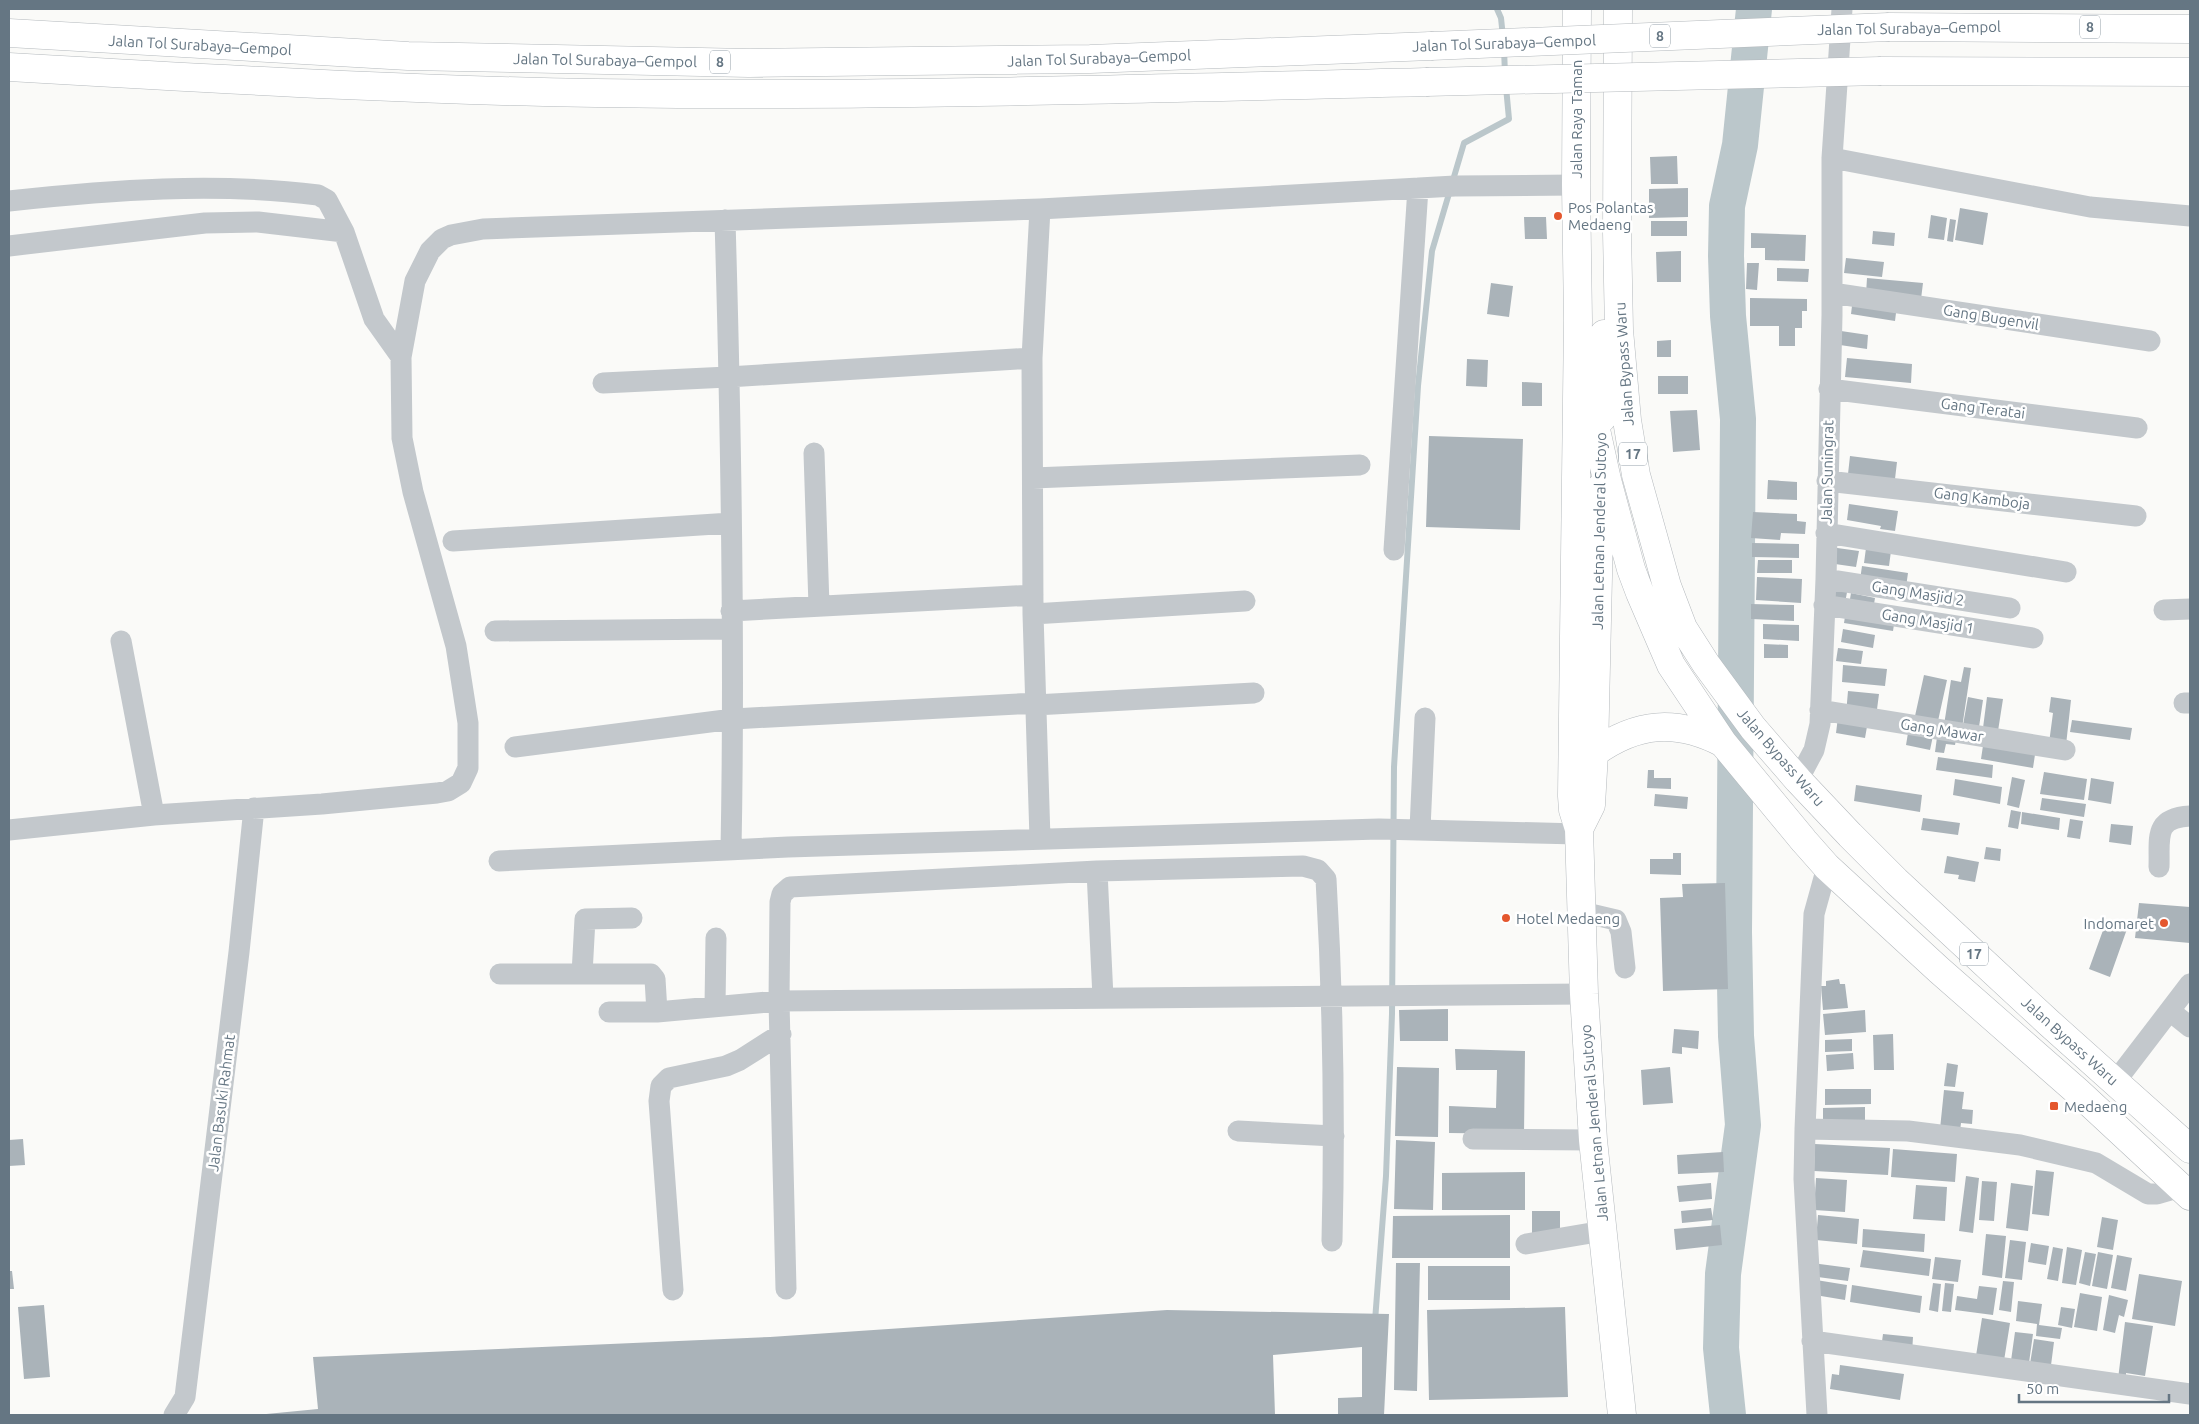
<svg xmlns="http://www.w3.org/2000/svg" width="2199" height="1424" font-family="Ubuntu,sans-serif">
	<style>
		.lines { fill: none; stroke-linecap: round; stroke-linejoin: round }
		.stream { stroke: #bbc7cb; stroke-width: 6 }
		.river { stroke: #bbc7cb; stroke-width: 36 }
		.building { fill: #aab3b9 }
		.highway-casing { stroke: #b4b9bd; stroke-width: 29 }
		.minor { stroke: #c3c8cc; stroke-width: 21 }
		.highway { stroke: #fff; stroke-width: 28 }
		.highway-bridge-casing { stroke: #b4b9bd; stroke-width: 29; stroke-linecap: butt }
		.highway-bridge { stroke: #fff; stroke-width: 28 }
		.poi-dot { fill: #e4572e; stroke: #fff; stroke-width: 2 }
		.labels { text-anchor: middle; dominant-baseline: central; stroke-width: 5; stroke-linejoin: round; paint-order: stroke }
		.shield { fill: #fff; stroke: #939fa8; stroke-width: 1 }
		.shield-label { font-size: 14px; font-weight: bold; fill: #657683 }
		.street-label { font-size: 15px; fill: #657683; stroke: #fff }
		.poi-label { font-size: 15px; fill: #657683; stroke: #fff; text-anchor: start }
	</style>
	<rect width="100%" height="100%" fill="#fafaf8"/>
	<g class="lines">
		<path class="stream" d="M1497,9L1501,18L1503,37
			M1504,49L1505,74
			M1375,1321L1386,1176L1392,1014L1394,767L1418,386L1432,251L1464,143L1509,119L1506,87"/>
		<path class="river" d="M1728,1415L1721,1348L1723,1274L1743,1125L1736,1036L1734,932L1738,419L1728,316L1726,256L1727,206L1740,145L1754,9"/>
	</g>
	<path class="building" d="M1677,156L1678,184H1651L1650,157Z
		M1688,188V217L1649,218V189Z
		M1960,208L1988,213L1983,245L1955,240Z
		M1931,215L1947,218L1944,240L1928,238Z
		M1524,217H1546L1547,239H1525Z
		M1950,219L1956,220L1953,242L1947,241Z
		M1651,221H1687V236H1651Z
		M1873,231L1895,233L1894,246L1872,244Z
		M1751,233L1806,235L1805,261L1765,260V248H1751Z
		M1681,251V282H1657L1656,252Z
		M1846,258L1884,262L1882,277L1844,273Z
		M1747,263H1759L1757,290L1746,289Z
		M1777,268L1809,269L1808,282L1777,281Z
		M1867,278L1923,283L1921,299L1866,294Z
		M1491,283L1513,286L1509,317L1487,314Z
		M1750,298L1807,299V311H1802V328H1795V346H1779V326H1750Z
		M1853,298L1897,305L1895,321L1851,314Z
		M1841,331L1868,335L1867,349L1840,345Z
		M1671,340V357H1657V341Z
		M1847,358L1912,364L1911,383L1845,377Z
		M1467,359L1488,360L1487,387L1466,386Z
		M1658,376H1688V394H1658Z
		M1522,382L1542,383V406H1522Z
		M1697,410L1700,450L1673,452L1670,411Z
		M1429,436L1523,439L1520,530L1426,527Z
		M1850,456L1897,462L1895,479L1848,474Z
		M1768,480L1797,482V500L1767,499Z
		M1849,504L1898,511L1895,531L1880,529L1881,526L1847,520Z
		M1753,512L1797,514V521L1806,522L1805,534L1781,533L1780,540L1751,538Z
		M1752,543L1799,544V558L1752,557Z
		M1830,547L1859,551L1856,567L1828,563Z
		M1866,548L1891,551L1889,566L1864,563Z
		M1758,560H1792V573H1757Z
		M1862,566L1908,573L1906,587L1860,580Z
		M1757,577L1802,579L1801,603L1756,600Z
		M1829,584L1848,587L1845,603L1827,599Z
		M1851,593L1875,598L1873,610L1849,605Z
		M1751,604L1794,605V621L1751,619Z
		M1846,610L1895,618L1893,631L1844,623Z
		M1763,624L1799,625V641L1763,639Z
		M1843,629L1875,635L1873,648L1841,642Z
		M1764,644L1788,645V658H1764Z
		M1838,648L1863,651L1861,664L1836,661Z
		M1843,665L1887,669L1885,686L1842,682Z
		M1964,667L1971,668L1962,728L1944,725L1951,680L1961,682Z
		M1924,675L1947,680L1938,721L1915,716Z
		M1848,691L1879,694L1876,717L1846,714Z
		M1968,697L1983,700L1979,727L1963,725Z
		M1987,697L2003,699L1998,731L1983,728Z
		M2051,697L2071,700L2066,745L2049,743L2053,713L2049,712Z
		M1838,717L1868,721L1865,738L1836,733Z
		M2072,720L2132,728L2130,740L2070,732Z
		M1909,727L1934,731L1930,750L1906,745Z
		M1938,730L1957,734L1955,745L1946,744L1944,753L1935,752Z
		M1984,739L2036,748L2033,768L1981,759Z
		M1938,757L1993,765L1992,778L1936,770Z
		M1648,770H1654V778H1671V789L1647,788Z
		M2044,772L2087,779L2084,800L2040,794Z
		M2012,777L2025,780L2019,808L2007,805Z
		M2091,778L2114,782L2111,804L2088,800Z
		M1955,779L2002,787L2000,804L1953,795Z
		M1856,785L1922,795L1920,812L1854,801Z
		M1655,794L1688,797L1687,809L1654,806Z
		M2042,798L2086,804L2084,817L2040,810Z
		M2011,810L2021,812L2018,829L2008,827Z
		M2022,812L2060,818L2059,830L2021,824Z
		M1923,818L1960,823L1958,835L1921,830Z
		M2070,819L2083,821L2080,839L2067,837Z
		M2111,824L2133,826L2131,845L2109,842Z
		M1986,847L2001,849L2000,861L1984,859Z
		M1673,853H1681V875L1650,874V859H1673Z
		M1947,856L1979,862L1975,882L1958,879L1959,875L1944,873Z
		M1725,883L1728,989L1663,991L1660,898L1683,897L1682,884Z
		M2139,903L2190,907V943L2135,938Z
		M2106,922L2127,929L2110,977L2089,969Z
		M1839,979L1840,984H1845L1848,1008L1823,1010L1821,986H1826V981Z
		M1448,1009V1041H1400L1399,1010Z
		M1865,1010L1866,1032L1825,1035L1823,1014Z
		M1674,1029L1699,1031L1698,1049L1682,1047V1054L1672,1053Z
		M1893,1034L1894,1070H1874L1873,1035Z
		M1852,1039V1051L1825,1052V1040Z
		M1455,1049L1525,1051L1524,1134L1449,1133V1106L1496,1108L1497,1070H1456Z
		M1853,1053L1854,1069L1827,1071L1826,1055Z
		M1947,1063L1958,1065L1955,1087L1944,1086Z
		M1397,1067L1439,1068L1438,1137L1395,1136Z
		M1670,1067L1673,1103L1643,1105L1641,1070Z
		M1825,1089H1871V1104L1825,1105Z
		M1944,1090L1964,1092L1962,1109L1973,1110L1972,1124L1961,1123L1960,1131L1940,1129Z
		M1865,1107V1121H1823V1108Z
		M23,1139L25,1165L9,1166V1140Z
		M1396,1140L1435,1142L1433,1210L1394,1209Z
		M1815,1144L1890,1148L1888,1175L1814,1171Z
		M1893,1149L1957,1154L1955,1182L1891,1177Z
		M1723,1152L1724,1172L1678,1174L1677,1155Z
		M2036,1170L2054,1172L2049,1216L2032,1214Z
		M1525,1172V1210H1442V1173Z
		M1966,1176L1979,1178L1973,1233L1959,1231Z
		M1816,1178L1847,1180L1845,1212L1814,1210Z
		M1982,1181L1997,1182L1994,1221L1979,1220Z
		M1711,1183L1712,1199L1679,1202L1677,1186Z
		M2011,1183L2033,1186L2028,1231L2006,1228Z
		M1916,1185L1947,1187L1945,1221L1913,1219Z
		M1711,1208L1713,1220L1682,1223L1681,1211Z
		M1532,1211H1560V1232L1532,1233Z
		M1510,1215V1258H1392L1393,1216Z
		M1818,1215L1859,1219L1857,1244L1816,1240Z
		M2102,1217L2118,1220L2113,1250L2097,1247Z
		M1720,1225L1722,1245L1676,1250L1674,1229Z
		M1863,1229L1925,1234L1924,1252L1862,1247Z
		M1986,1234L2006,1236L2002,1278L1982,1275Z
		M2010,1240L2026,1242L2022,1280L2005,1278Z
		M2031,1243L2049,1246L2046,1265L2028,1262Z
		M2053,1247L2063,1249L2058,1281L2047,1279Z
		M2067,1247L2082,1250L2076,1285L2062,1283Z
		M1863,1250L1931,1259L1929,1276L1860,1267Z
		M2085,1252L2096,1254L2090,1286L2079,1283Z
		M2098,1252L2113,1255L2107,1289L2092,1286Z
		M2117,1255L2132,1258L2126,1291L2111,1288Z
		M1935,1257L1961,1260L1958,1282L1932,1279Z
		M1396,1263H1420L1417,1391L1394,1390Z
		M1812,1263L1850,1268L1848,1281L1810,1276Z
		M1428,1266H1510V1300H1428Z
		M9,1271H12L14,1289H9Z
		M2139,1274L2182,1281L2175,1326L2132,1319Z
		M1816,1280L1847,1285L1845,1300L1815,1295Z
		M2003,1281L2014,1282L2011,1312L1999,1310Z
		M1933,1283L1941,1284L1938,1312L1929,1310Z
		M1945,1283L1954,1284L1951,1312L1942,1311Z
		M1852,1285L1922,1296L1920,1313L1850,1302Z
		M1979,1286L1997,1288L1993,1315L1955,1310L1957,1296L1977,1299Z
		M2080,1293L2102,1297L2097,1331L2074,1327Z
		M2109,1295L2128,1300L2124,1317L2119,1315L2115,1333L2103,1330Z
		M2018,1301L2042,1304L2039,1325L2062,1328L2060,1339L2036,1336L2037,1324L2016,1321Z
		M44,1305L50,1377L24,1379L18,1307Z
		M1565,1307L1568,1397L1429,1400L1427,1310Z
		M2061,1307L2075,1309L2072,1328L2058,1325Z
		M1167,1310L1389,1314L1384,1415H1338V1398L1362,1397V1347L1273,1355L1275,1415H256L318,1409L313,1357L770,1337Z
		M1982,1318L2010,1323L2003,1367L1975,1362Z
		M2125,1322L2153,1326L2145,1376L2126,1373V1380L2118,1379Z
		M2015,1332L2033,1334L2028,1370L2010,1368Z
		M1883,1334L1913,1337L1912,1353L1881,1349Z
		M2034,1339L2054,1342L2050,1373L2029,1370Z
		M1840,1365L1904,1374L1900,1400L1830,1389L1832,1374L1839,1375Z"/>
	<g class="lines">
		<g class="highway-casing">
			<path id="highway" d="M1577,9L1576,185L1578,320L1572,796L1573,810L1579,829L1584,994L1593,1140L1622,1415
				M1618,9L1617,232L1619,330L1627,420L1636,475L1667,586L1683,628L1706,664L1753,728L1798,780L1850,835L1896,881L2048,1022L2190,1149
				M1889,27L2190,29
				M9,33L408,56L749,63L1090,59L1431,46
				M9,67C232,80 455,93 678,94C928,95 1177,88 1426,82
				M1881,71L2190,72
				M1588,393L1607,480L1631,569L1640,593L1671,665L1723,743L1804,841L1827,867L1939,970L2078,1092L2190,1196
				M1602,418L1604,334
				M1594,753C1637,722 1676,719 1723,743
				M1579,829L1591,805L1594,753L1600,488"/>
		</g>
		<path class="minor" d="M1832,158L2090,207L2190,216
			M9,201C111,190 215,182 318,195L327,200L344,232L374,319L401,357
			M725,220C731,429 735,640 731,850
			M9,246L205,223L258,222L344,232
			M1832,293L2150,341
			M603,383L728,377L1032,358
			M1829,389L2137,428
			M814,453L819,606
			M1033,478L1360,465
			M1827,481L2136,516
			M1826,533L2066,572
			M453,541L731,523
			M1394,550L1418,188
			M1826,579L2010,608
			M1824,605L2033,638
			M2164,610L2190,609
			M731,611L1033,595
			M1033,614L1245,601
			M495,631L731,629
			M121,641L154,815
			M2184,703H2190
			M1035,705L1254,693
			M1820,710L2065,750
			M515,747L733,719L1035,703
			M1798,780L1814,750L1820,724L1826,579L1832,315V158L1842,9
			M1420,829L1425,718
			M9,830L154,815L322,804L437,793L448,791L461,783L468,768V723L456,646L413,492L402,438L401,357L415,281L430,251L442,239L451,235L483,229L1040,209L1455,186L1576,185
			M1040,839L1033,614L1032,358L1040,209
			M499,861L788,847L1379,829L1579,834
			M2159,867C2160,838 2153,818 2190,816
			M1097,871L1103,998
			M1582,912L1616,920L1621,932L1625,968
			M500,974H651L655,979L657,1012
			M582,974L585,919L632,918
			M715,1006L716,938
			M2170,1011L2190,1027
			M609,1012H657L779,1001L1584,994
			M2115,1082L2190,984
			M1805,1129L1908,1131L2020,1145L2096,1163L2148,1194H2157L2181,1187
			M1238,1131L1334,1136
			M1473,1139L1593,1140
			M1526,1244L1603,1231
			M786,1289L779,1001L780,902L782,894L790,887L1097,871L1303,866L1318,870L1326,879C1333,1000 1335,1120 1332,1241
			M673,1290L659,1101L661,1086L669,1078L726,1066L740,1060L781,1034
			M1812,1341L2190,1394
			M174,1415L185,1397L239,952L254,808
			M1817,1415L1804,1179L1805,1129L1814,914L1827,867"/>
		<use href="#highway" class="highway"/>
		<g class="highway-bridge-casing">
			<path id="highway-bridge" d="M1431,46L1889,27
				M1426,82L1881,71"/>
		</g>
		<use href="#highway-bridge" class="highway-bridge"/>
	</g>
	<g class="poi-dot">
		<circle cx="1558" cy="216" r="5"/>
		<circle cx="1506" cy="918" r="5"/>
		<circle cx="2164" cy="923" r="5"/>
		<rect x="2049" y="1101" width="10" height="10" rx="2.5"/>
	</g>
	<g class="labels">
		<g class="shield">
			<rect x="2080" y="15.5" width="20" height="23" rx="4"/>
			<rect x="1650" y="24.5" width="20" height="23" rx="4"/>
			<rect x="710" y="50.5" width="20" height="23" rx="4"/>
			<rect x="1619" y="442.5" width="28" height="23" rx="4"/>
			<rect x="1960" y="942.5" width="28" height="23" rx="4"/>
		</g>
		<g class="shield-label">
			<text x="2090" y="27">8</text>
			<text x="1660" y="36">8</text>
			<text x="720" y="62">8</text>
			<text x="1633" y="454">17</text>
			<text x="1974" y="954">17</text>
		</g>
		<g class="street-label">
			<text transform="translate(1909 28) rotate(-1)">Jalan Tol Surabaya–Gempol</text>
			<text transform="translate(1504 43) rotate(-2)">Jalan Tol Surabaya–Gempol</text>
			<text transform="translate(200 45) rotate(3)">Jalan Tol Surabaya–Gempol</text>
			<text transform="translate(1099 58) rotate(-2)">Jalan Tol Surabaya–Gempol</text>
			<text transform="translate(605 60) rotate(1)">Jalan Tol Surabaya–Gempol</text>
			<text transform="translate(1576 119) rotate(-90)">Jalan Raya Taman</text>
			<text transform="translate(1991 317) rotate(9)">Gang Bugenvil</text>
			<text transform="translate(1624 364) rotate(-94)">Jalan Bypass Waru</text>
			<text transform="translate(1983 408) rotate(7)">Gang Teratai</text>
			<text transform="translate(1827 472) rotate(-89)">Jalan Suningrat</text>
			<text transform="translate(1982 498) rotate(7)">Gang Kamboja</text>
			<text transform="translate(1599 531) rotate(-89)">Jalan Letnan Jenderal Sutoyo</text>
			<text transform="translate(1918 593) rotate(9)">Gang Masjid 2</text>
			<text transform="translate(1928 621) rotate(9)">Gang Masjid 1</text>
			<text transform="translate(1942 730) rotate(9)">Gang Mawar</text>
			<text transform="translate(1781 757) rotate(49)">Jalan Bypass Waru</text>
			<text transform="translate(2070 1041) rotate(42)">Jalan Bypass Waru</text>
			<text transform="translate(221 1103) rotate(-83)">Jalan Basuki Rahmat</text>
			<text transform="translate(1594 1123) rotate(-95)">Jalan Letnan Jenderal Sutoyo</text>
		</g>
		<g class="poi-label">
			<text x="1568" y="207">Pos Polantas<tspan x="1568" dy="17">Medaeng</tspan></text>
			<text x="1516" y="918">Hotel Medaeng</text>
			<text x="2154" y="923" text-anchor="end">Indomaret</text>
			<text x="2064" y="1106">Medaeng</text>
		</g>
	</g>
	<rect width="2199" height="1424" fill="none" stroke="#657683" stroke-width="20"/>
	<path d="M2019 1394v8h150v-8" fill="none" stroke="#657683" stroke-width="2.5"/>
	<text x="2026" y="1394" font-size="15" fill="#657683" stroke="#ffffff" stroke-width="4" paint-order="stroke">50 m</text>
</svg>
